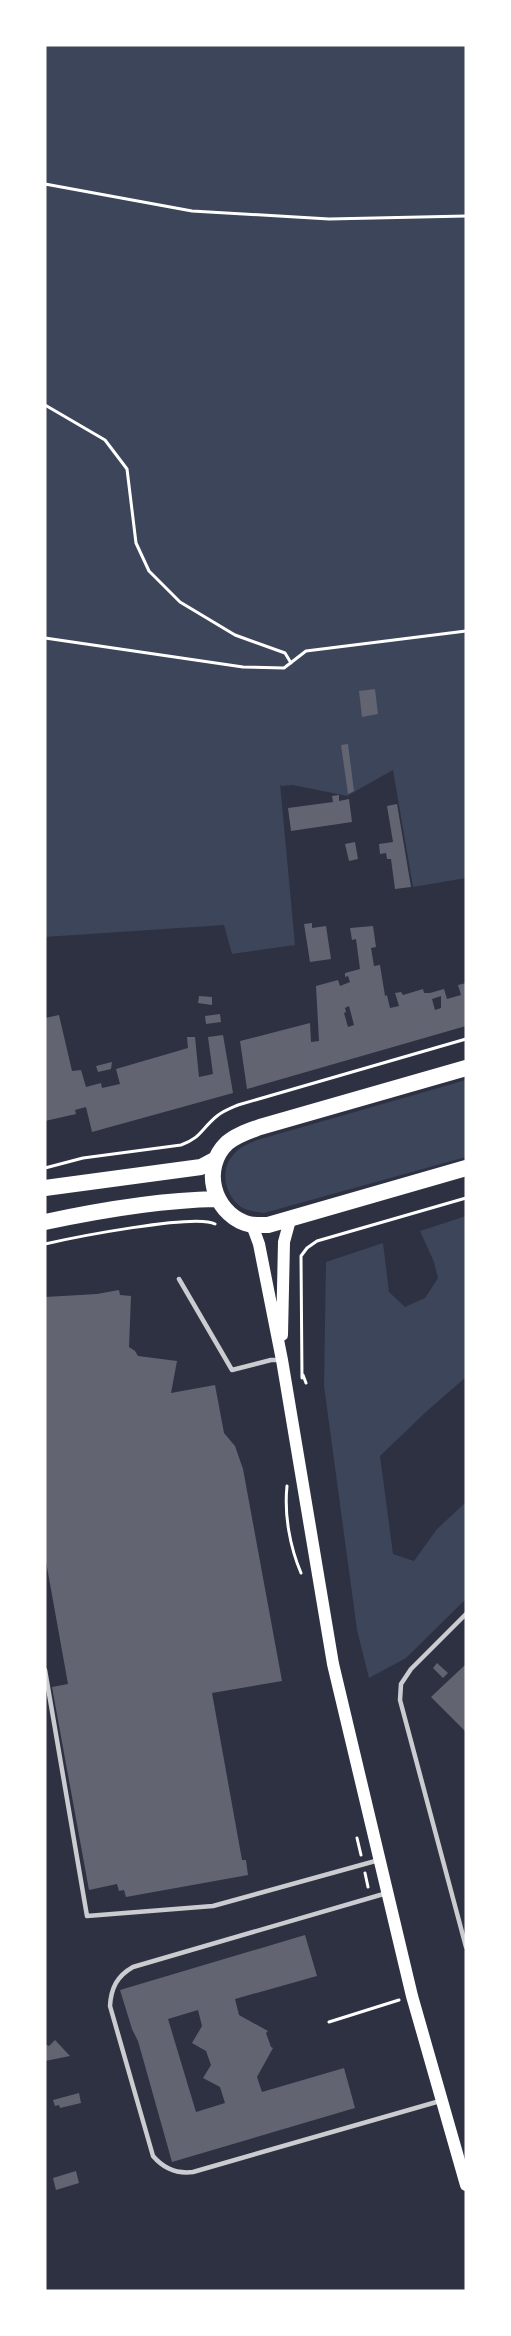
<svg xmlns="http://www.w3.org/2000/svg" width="511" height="2336" font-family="'Roboto Serif',serif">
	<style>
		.green { fill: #3c4559 }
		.building { fill: #626471; fill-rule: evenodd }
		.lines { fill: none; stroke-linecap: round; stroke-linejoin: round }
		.path { stroke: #fff; stroke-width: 3 }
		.service { stroke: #caccd0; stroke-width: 4.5 }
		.secondary { stroke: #fff; stroke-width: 12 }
		.trunk { stroke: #fff; stroke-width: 16 }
	</style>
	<rect width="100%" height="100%" fill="#2d3142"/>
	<path class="green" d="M45,45H466V878L413,887L393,770L347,796L293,785L281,786L280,783L295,945L232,954L224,925L45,937Z
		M466,1080V1157L264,1213C257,1212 247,1211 241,1207C225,1195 219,1171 233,1155C239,1147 248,1144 257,1140Z
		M466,1216V1377L427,1411L380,1456L393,1554L414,1561L437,1529L466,1502V1599L406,1658L369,1678L357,1630L324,1386L326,1262L383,1243L389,1292L405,1307L425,1298L438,1278L434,1262L420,1231Z"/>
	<path class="building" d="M375,689L378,714L362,717L359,691Z
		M348,744L354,791L348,794L341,745Z
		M339,795V801L349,799L352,822L291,831L288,808L333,802L332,796Z
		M397,804L411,887L395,889L391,859H387L386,853L380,854L379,844L393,842L387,806Z
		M355,842L358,859L349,861L345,844Z
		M312,923V928L326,926L331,959L310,962L304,924Z
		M373,926L376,947L371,948L374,966L380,965L385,996L387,995L390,1008L399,1006L395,993L401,992L403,995L423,989L424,993H430L444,989L447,999L461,995L458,985L466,983V1026L247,1089L240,1041L310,1023L311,1042L319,1041L316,986L338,980L340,986L350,982L348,976L345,977V973L360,969L356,939L352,940L350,928ZM441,996V1008L435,1010L432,999ZM349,1006L354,1025L348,1027L344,1013L346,1012L345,1008Z
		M199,996L212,997V1005L198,1003Z
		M220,1014L221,1022L206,1024L205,1016Z
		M59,1015L72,1071L81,1070L86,1087L101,1083L102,1088L120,1084L116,1069L188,1048L187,1037H195L199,1077L213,1074L208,1037L223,1035L233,1093L92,1132L86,1107L75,1110L76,1114L45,1121V1018Z
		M112,1062L111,1069L98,1072L96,1066Z
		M119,1290L120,1295L131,1296L129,1347L135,1351L138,1356L177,1361L171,1393L215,1385L224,1433L235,1446L243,1469L282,1681L212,1693L242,1860H246L248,1875L126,1897L124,1890L119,1891L117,1884L89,1890L52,1687L68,1684L45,1556V1297L97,1294Z
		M437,1663L448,1673L443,1678L433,1668Z
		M466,1664V1732L431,1697Z
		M305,1935L317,1976L235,1999L239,2015L268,2031L266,2033L271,2047L273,2048L257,2077L262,2092L344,2068L355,2108L172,2162L138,2041L132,2029L120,1990ZM198,2010L202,2026L192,2043L206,2051L211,2065L203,2078L220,2087L225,2103L196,2112L168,2019Z
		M55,2040L70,2056L45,2061V2044L49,2046Z
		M79,2093L81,2103L60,2108L59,2105L55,2106L53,2100Z
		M76,2171L79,2183L56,2190L53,2178Z"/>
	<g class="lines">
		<path class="path" d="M45,184L192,211L329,219L466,216
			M45,405L105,440L127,469L136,543L149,571L180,602L235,635L285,653L291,663
			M45,638L243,667L284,668L306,651L466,631
			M45,1168L83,1158L181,1145C201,1138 201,1129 217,1116C223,1111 231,1108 238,1105L466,1039
			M45,1244C71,1238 196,1213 215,1224
			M303,1375L306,1383
			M302,1378L301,1256L307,1248L317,1241L466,1198
			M287,1486C284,1515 290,1547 301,1573
			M357,1838L361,1855
			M365,1873L368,1887
			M329,2022L399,2000"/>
		<path class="service" d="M179,1279L232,1370L271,1360H282
			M466,1614L411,1669L401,1684L400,1700L466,1947
			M45,1670L87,1916L213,1906L379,1860
			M387,1893L133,1967C117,1976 111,1988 110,2006L153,2156C164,2169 177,2174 193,2172L440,2101"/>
		<path class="secondary" d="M252,1225L259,1244L282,1360L333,1664L412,1996L466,2185
			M282,1335L284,1242L290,1220"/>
		<path class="trunk" d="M466,1068L260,1127C249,1131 236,1135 227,1143C201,1168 213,1211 245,1223C253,1226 261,1225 268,1225L466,1168
			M45,1188L201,1167L216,1159
			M45,1222C101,1210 160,1200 217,1199"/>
	</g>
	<rect width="511" height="2336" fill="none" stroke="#ffffff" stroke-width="93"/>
</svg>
